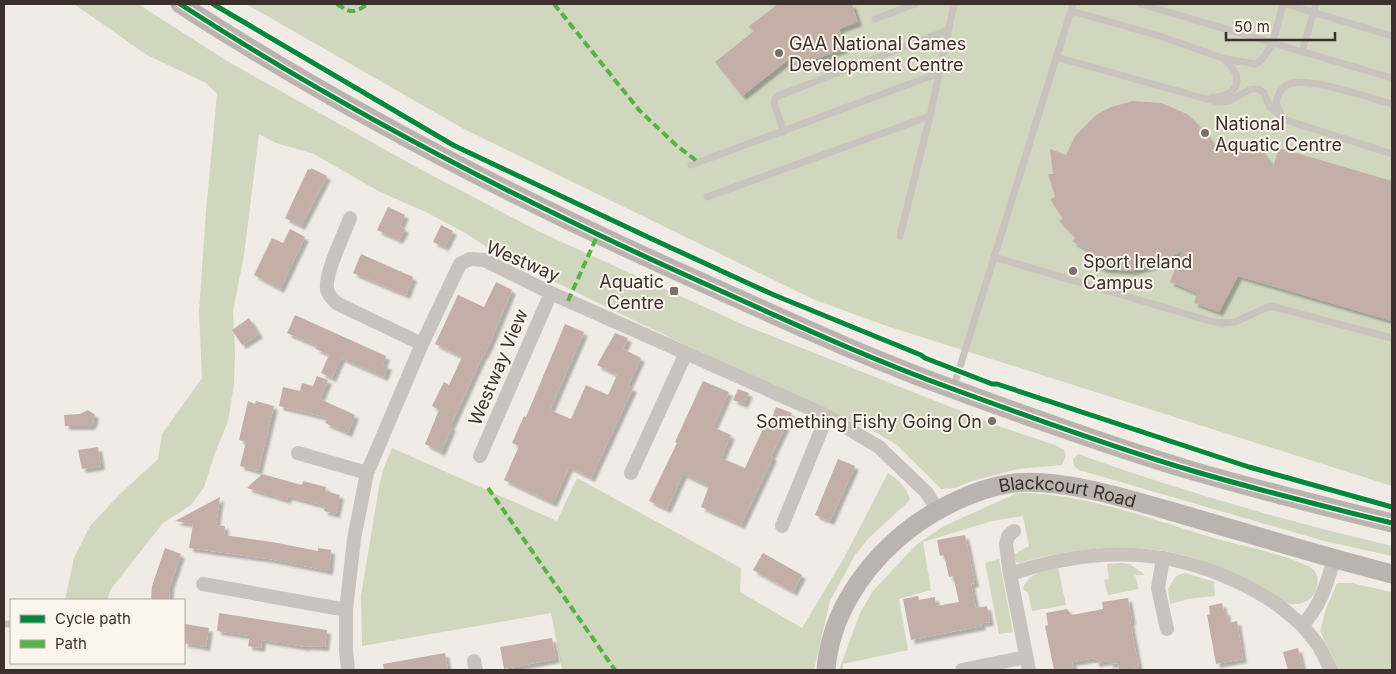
<svg xmlns="http://www.w3.org/2000/svg" width="1396" height="674" font-family="Inter,sans-serif">
	<style>
		.green { fill: #d1d6bf }
		.building { fill: #c3afa7; filter: url(#shadow) }
		.lines { fill: none; stroke-linecap: round; stroke-linejoin: round }
		.lane { stroke: #c9c3be; stroke-width: 7 }
		.street { stroke: #c9c3be; stroke-width: 14 }
		.secondary { stroke: #bab3ae; stroke-width: 19 }
		.quiet { stroke: #57b246; stroke-width: 4; stroke-dasharray: 8 4; stroke-linecap: butt }
		.cycleway-casing { stroke: #fbf5ee; stroke-width: 8 }
		.cycleway { stroke: #00873e; stroke-width: 5 }
		.poi-dot { fill: #7a716c; stroke: #fbf5ee; stroke-width: 2 }
		.labels { text-anchor: middle; dominant-baseline: central; stroke-width: 4; stroke-linejoin: round; paint-order: stroke }
		.poi-label { font-size: 18px; fill: #3b302b; stroke: #fbf5ee; text-anchor: start }
		.street-label { font-size: 18px; fill: #3b302b; stroke: #fbf5ee }
	</style>
	<defs>
		<filter id="shadow"><feDropShadow dx="4" dy="4" stdDeviation="1" flood-color="#0004"/></filter>
	</defs>
	<rect width="100%" height="100%" fill="#f0ebe5"/>
	<path class="green" d="M74,4H138L227,61L418,168L540,232L746,326L1004,428L1055,445L1064,450L1066,456L1062,465L1018,469L972,481L955,488L941,489L897,445L877,433L737,370L497,254L467,234L426,212L380,192L314,154L276,143L259,134L244,255L233,311L235,353L234,384L228,421L215,453L204,487L191,505L163,523L111,589L107,600H65L74,558L90,526L121,493L158,459L162,434L202,378L199,312L206,211L217,94L206,83L147,55Z
		M246,4H1392V486L887,326L815,300L464,129Z
		M392,448L557,521L577,478L741,568L740,592L802,628L844,558L888,473C898,480 907,487 910,500L870,537L855,555L830,601L814,670H649L648,669L562,670L551,613L362,646L361,596L379,487L383,470Z
		M1078,454C1180,491 1286,521 1392,546V556L1324,541L1079,470L1074,466L1073,459Z
		M1017,493C1086,493 1152,520 1217,539C1247,547 1280,553 1308,566C1326,574 1318,608 1290,604C1265,595 1242,578 1218,567C1159,539 1080,545 1019,563L1016,562L1013,555L1029,546L1023,516L992,521L923,542L931,590L899,599L908,650L843,664V670H839L860,613L873,591L916,545L944,526Z
		M999,559L1013,632L999,634L985,563Z
		M1120,563L1130,564L1145,575H1135L1139,589L1108,595L1104,580L1109,579L1107,564Z
		M1058,568L1066,605L1032,611L1028,593L1023,589C1028,573 1043,571 1058,568Z
		M1185,573L1214,582L1215,596L1188,599L1170,604L1168,589L1176,576Z
		M1337,583H1351L1392,592V670H1339L1320,631L1326,609Z"/>
	<path class="building" d="M778,4H852L858,22L839,29L846,48L799,65L789,59L742,96L715,62L754,31L748,27Z
		M1133,101L1161,103L1187,114L1205,132L1215,149L1237,141L1251,143L1261,150L1273,167L1279,148L1392,181V321L1238,276L1219,312L1194,303L1197,293L1170,282L1182,251L1156,265L1131,271L1105,269L1094,265L1082,257L1087,250L1072,241L1076,238L1059,221L1063,219L1050,199L1055,197L1048,174H1053L1050,149L1066,155L1075,136L1096,115L1111,107Z
		M311,168L327,176L301,226L285,218L308,169L310,170Z
		M388,207L405,215L400,226L405,229L399,240L377,230Z
		M441,225L453,231L445,247L433,242Z
		M290,229L305,237L280,289L254,275L272,238L283,243Z
		M361,254L413,277L406,295L353,273Z
		M496,282L512,290L490,343L484,355H483L450,427H452L441,452L425,444L439,410L432,406L444,382L449,385L462,357L435,344L458,295L484,307Z
		M295,315L386,356L383,364L388,366L384,377L341,358L332,378L321,373L329,355L316,349L317,346L287,333Z
		M249,318L259,334L242,345L232,330Z
		M565,324L584,332L550,410L571,419L586,385L608,395L617,375L597,365L615,333L628,338L623,349L641,358L628,386L633,388L591,478L569,467L553,503L504,480L519,446L512,443L524,416L526,417Z
		M317,376L328,380L320,399L355,415L348,433L325,423L328,418L279,406L283,387L300,391L302,383L313,386Z
		M703,381L729,392L713,427L731,435L721,458L745,468L768,418L771,420L776,407L792,413L771,456L773,457L741,525L701,507L709,486L683,474L667,509L649,501L677,443L675,442Z
		M738,389L749,393L744,404L733,400Z
		M248,401L255,404L256,401L274,406L258,471L240,466L246,442L239,440Z
		M88,410L95,415L93,423L90,426H65L64,415L80,414Z
		M98,447L101,466L82,469L78,450Z
		M838,459L855,466L830,521L815,515Z
		M262,474L302,485L303,481L326,487L325,491L340,495L336,514L324,511L325,506L288,496L287,500L247,488Z
		M220,497L216,525L225,526L224,535L272,542L318,551V548L331,550L329,571L269,559L189,548L193,524L175,521Z
		M965,535L975,583L971,584L976,608L987,606L990,622L981,623L982,626L911,640L903,599L918,596L919,600L935,597L936,606L959,602L953,576L949,577L944,555L940,556L937,540Z
		M165,548L181,554L170,586L169,600H151L152,586Z
		M763,553L802,575L793,592L753,570Z
		M1128,598L1132,621H1130L1139,668L1119,670L1118,663L1109,664V661L1095,663V658L1072,662L1074,670H1054L1045,626L1048,625L1046,613L1067,609L1072,615L1103,609L1102,602Z
		M1222,603L1224,612L1226,611L1228,623L1237,621L1243,659L1216,664L1207,615L1210,614L1209,606Z
		M219,613L327,630L325,647L306,646V647L262,640L261,648L248,646L250,636L217,631Z
		M184,624L209,628L206,647L184,643Z
		M552,638L556,659L504,669L500,647Z
		M1298,648L1303,670H1288L1283,652Z
		M445,653L448,670H384L383,664Z"/>
	<g class="lines">
		<path class="lane" d="M1141,4L1392,78
			M1286,4L1392,36
			M1071,11L1160,36L1225,59L1256,64C1274,52 1277,25 1283,4
			M875,19L915,4
			M1302,52L1316,4
			M1056,57L1217,102L1229,101L1251,89H1259L1264,93L1270,107L1286,120L1392,154
			M1212,97C1239,96 1245,78 1225,60
			M1281,114L1276,103C1278,94 1282,85 1292,83C1313,78 1370,98 1392,104
			M784,132L774,103L775,99L778,96L948,30
			M691,165L939,73
			M707,197L930,116
			M900,236L930,116L954,4
			M994,257L1210,321L1222,323L1235,322L1270,306L1392,338
			M953,389L1073,4
			M4,624H10"/>
		<path class="street" d="M350,218C344,235 325,272 327,289C328,295 333,300 338,304L422,344
			M298,453L367,473
			M480,456L551,293
			M631,473L686,353
			M782,526L827,416
			M1014,531L1008,536L1006,544L1010,574L1029,670
			M1163,558L1158,588L1167,629
			M1010,574C1103,543 1184,547 1269,599C1281,606 1291,616 1302,625
			M203,584L346,610
			M474,661L476,670
			M348,670L346,651V610L354,539L367,473L422,344L460,264L470,259L484,260L551,293L827,416L879,447L926,492L938,510
			M962,670L1026,657
			M1331,670L1319,646L1302,625C1320,608 1327,583 1334,559"/>
		<g class="secondary">
			<path d="M180,4C342,109 514,198 690,277C777,316 864,357 953,389C1032,418 1112,447 1193,471C1259,490 1326,507 1392,523"/>
			<path id="s1" d="M826,670C830,619 858,574 896,540C926,513 974,488 1014,483C1060,478 1125,498 1170,511C1244,532 1317,555 1392,574"/>
		</g>
		<path class="quiet" d="M337,4C350,13 355,14 367,4
			M554,4L639,110L676,145L698,162
			M568,301L598,234
			M488,488L615,670"/>
		<g class="cycleway-casing">
			<path id="cycleway" d="M180,4C342,109 514,198 690,277C777,316 864,357 953,389C1032,418 1112,447 1193,471C1259,490 1326,507 1392,523
				M213,4L453,145L652,239L774,295L921,355L925,358L992,384H997L1249,467L1392,507"/>
		</g>
		<use href="#cycleway" class="cycleway"/>
	</g>
	<g class="poi-dot">
		<circle cx="779" cy="53" r="5"/>
		<circle cx="1205" cy="133" r="5"/>
		<circle cx="1073" cy="271" r="5"/>
		<rect x="669" y="286" width="10" height="10" rx="2.5"/>
		<circle cx="992" cy="421" r="5"/>
	</g>
	<g class="labels">
		<g class="poi-label">
			<text x="789" y="43">GAA National Games<tspan x="789" dy="21">Development Centre</tspan></text>
			<text x="1215" y="123">National<tspan x="1215" dy="21">Aquatic Centre</tspan></text>
			<text x="1083" y="261">Sport Ireland<tspan x="1083" dy="21">Campus</tspan></text>
			<text x="664" y="281" text-anchor="end">Aquatic<tspan x="664" dy="21">Centre</tspan></text>
			<text x="982" y="421" text-anchor="end">Something Fishy Going On</text>
		</g>
		<g class="street-label">
			<text transform="translate(523 261) rotate(23)">Westway</text>
			<text transform="translate(498 367) rotate(-67)">Westway View</text>
			<text stroke="none"><textPath href="#s1" startOffset="338">Blackcourt Road</textPath></text>
		</g>
	</g>
	<rect width="1396" height="674" fill="none" stroke="#3b302b" stroke-width="10"/>
	<rect x="10" y="599" width="175" height="65" fill="#fbf5ee" stroke="#aea6a0"/>
	<rect x="20" y="615" width="25" height="8" fill="#00873e" stroke="#aea6a0"/>
	<text x="55" y="624" font-size="15" fill="#3b302b">Cycle path</text>
	<rect x="20" y="640" width="25" height="8" fill="#57b246" stroke="#aea6a0"/>
	<text x="55" y="649" font-size="15" fill="#3b302b">Path</text>
	<path d="M1226 32v8h109v-8" fill="none" stroke="#3b302b" stroke-width="2.5"/>
	<text x="1234" y="32" font-size="15" fill="#3b302b" stroke="#fbf5ee" stroke-width="4" paint-order="stroke">50 m</text>
</svg>
